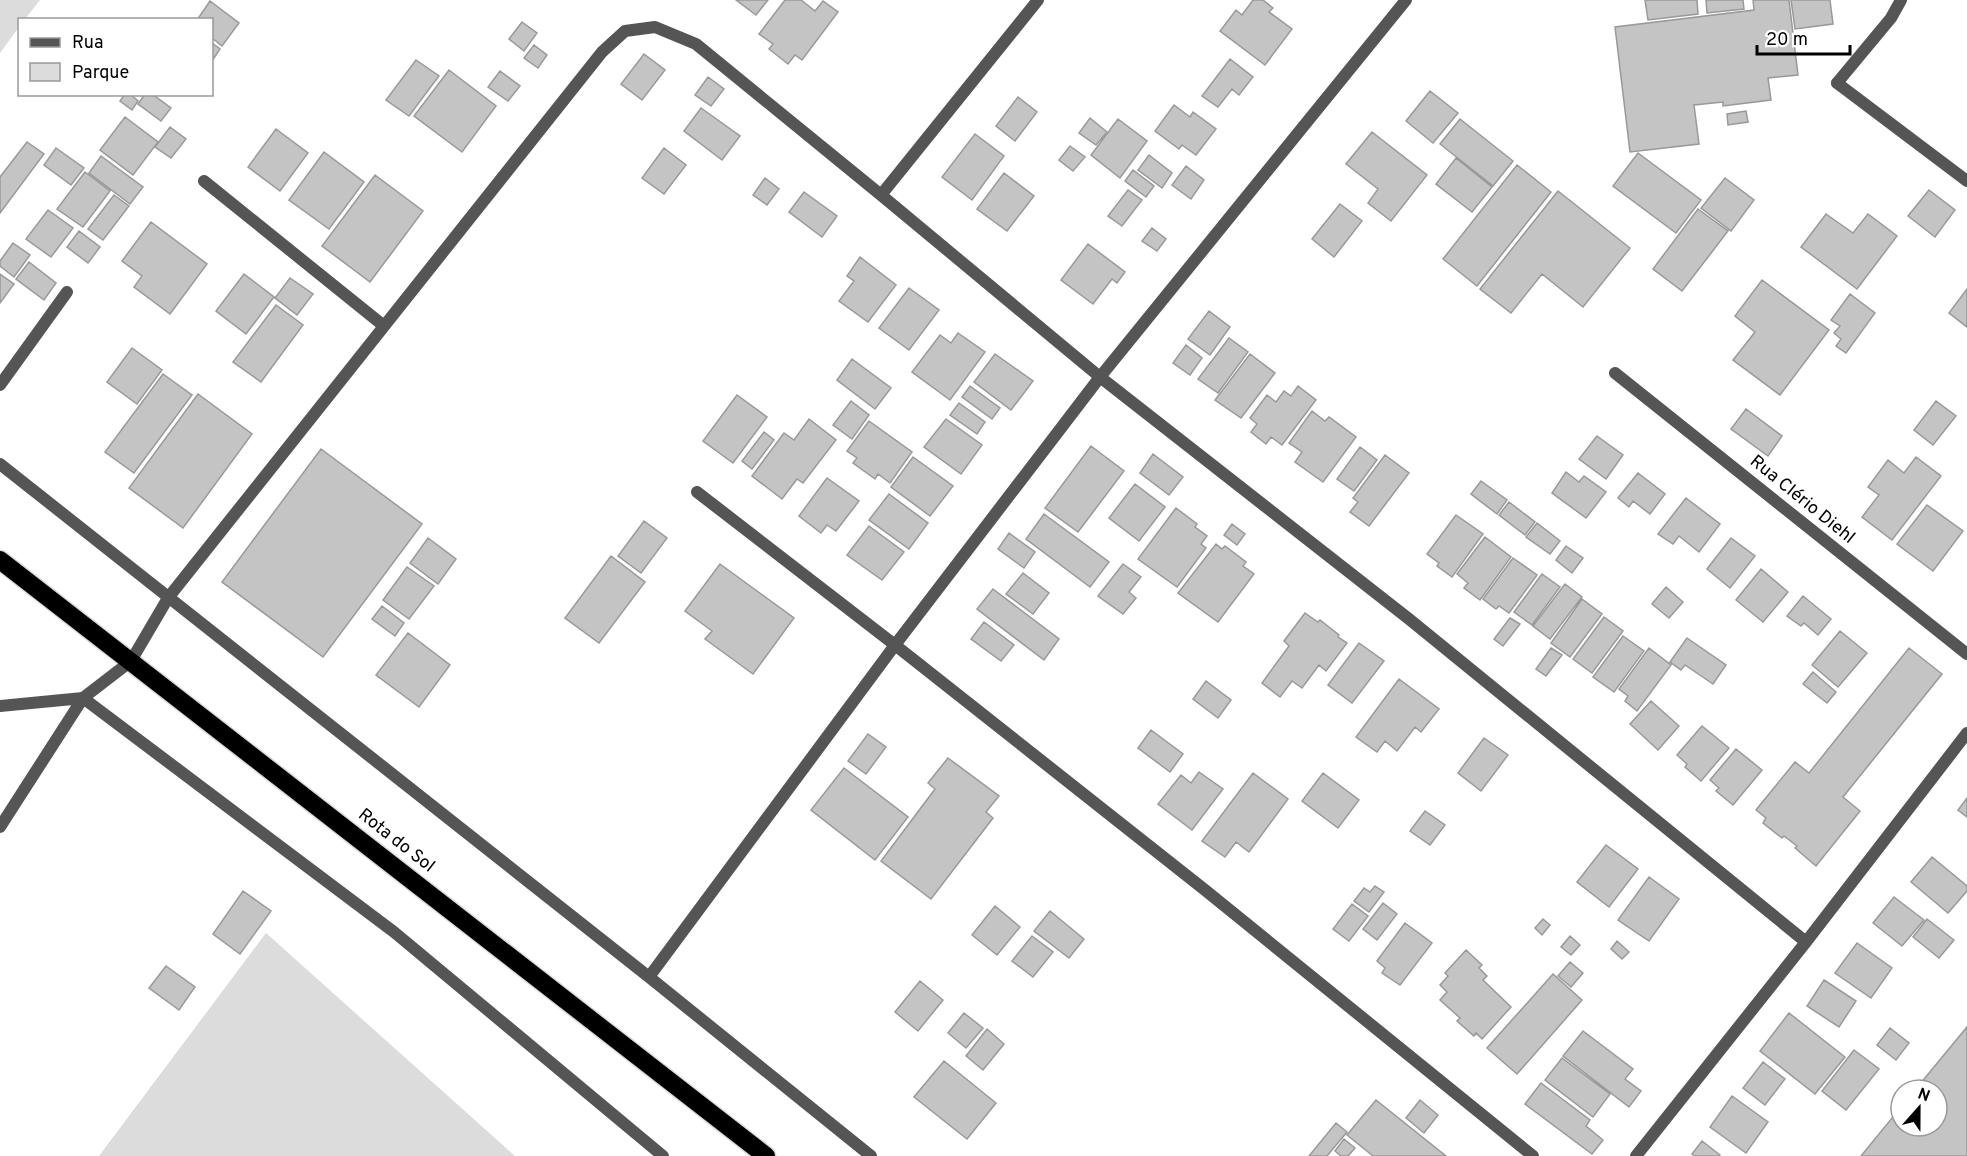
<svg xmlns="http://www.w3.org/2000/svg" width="1967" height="1156" font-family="Overpass,sans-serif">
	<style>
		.green { fill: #dcdcdc }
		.building { fill: #c4c4c4; stroke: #999; stroke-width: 1.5 }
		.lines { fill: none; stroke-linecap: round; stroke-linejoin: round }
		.highway-casing { stroke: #dbdbdb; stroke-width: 21 }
		.lane { stroke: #555; stroke-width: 12 }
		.street { stroke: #555; stroke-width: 12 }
		.highway { stroke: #000; stroke-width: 18 }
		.labels { text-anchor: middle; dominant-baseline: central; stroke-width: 6; stroke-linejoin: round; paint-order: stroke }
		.street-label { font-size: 18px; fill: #000; stroke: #fff }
	</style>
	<rect width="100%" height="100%" fill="#fff"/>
	<path class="green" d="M0,0H40L25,19L20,20L19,27L0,53Z
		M266,933L515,1156H99Z"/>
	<path class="building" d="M736,0H768L756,15Z
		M785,0H801L815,11L823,1L838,12L802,60L795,55L788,64L769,49L773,44L759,34Z
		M1253,0H1263L1273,8L1269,12L1292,29L1265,65L1220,31L1236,10L1242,15Z
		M1645,0H1697L1698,14L1648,20Z
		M1706,0H1743L1744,9L1707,13Z
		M1753,0H1789L1798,75L1768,78L1771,100L1723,106V102L1694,105L1699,144L1630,152L1615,27L1754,10Z
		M1791,0H1830L1833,24L1795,29Z
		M210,1L239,23L222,46L212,38V20H197Z
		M522,22L537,33L524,51L509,39Z
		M212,43L220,49L212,61Z
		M534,45L547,55L538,68L524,58Z
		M644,54L665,70L642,100L621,84Z
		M1230,59L1253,77L1239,95L1232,89L1218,107L1202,96Z
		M416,60L439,76L409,116L386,100Z
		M449,70L496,106L462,152L414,116Z
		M500,71L520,86L508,101L488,87Z
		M708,77L724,89L711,106L695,95Z
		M1430,91L1458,113L1433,143L1406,121Z
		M125,94H130L138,101L132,110L120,101Z
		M145,94H152L171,108L161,121L138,104Z
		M1018,97L1037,112L1015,141L996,126Z
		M1174,105L1190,117L1193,112L1216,129L1196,155L1182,145L1179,149L1155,131Z
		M701,108L740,136L722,160L684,131Z
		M1746,111L1748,122L1728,125L1727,114Z
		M125,117L158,142L133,175L100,150Z
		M1090,118L1107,132L1096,145L1079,133Z
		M1118,119L1147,141L1120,178L1091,155Z
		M1460,119L1513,161L1493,186L1440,144Z
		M170,127L186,139L171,158L155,147Z
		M276,129L308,153L280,191L248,167Z
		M1372,132L1427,175L1391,221L1368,203L1378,189L1346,164Z
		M975,134L1004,156L972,200L942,177Z
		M27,142L44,154L0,213V177Z
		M1070,146L1085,157L1073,171L1059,160Z
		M56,148L84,168L71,185L44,165Z
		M664,148L686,165L664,194L642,178Z
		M324,152L364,182L329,229L289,200Z
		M1638,153L1701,200L1676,233L1613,186Z
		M1149,155L1172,173L1162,188L1138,170Z
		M101,156L143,187L130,204L89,173Z
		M1456,158L1492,187L1472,212L1436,184Z
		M1517,165L1551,192L1477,286L1443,259Z
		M1186,166L1204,180L1191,199L1172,185Z
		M1133,170L1154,186L1146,197L1125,181Z
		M85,172L110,191L83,227L57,209Z
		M1004,173L1034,196L1007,231L977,209Z
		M375,175L423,211L370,282L322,246Z
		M765,178L779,189L767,205L753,195Z
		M1725,178L1754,200L1731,231L1701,208Z
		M1128,190L1142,200L1122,226L1108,216Z
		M1929,190L1955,210L1935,237L1908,216Z
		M1558,191L1630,248L1583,307L1542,274L1511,313L1480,289Z
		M804,192L837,216L822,237L789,212Z
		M114,195L129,206L103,240L88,229Z
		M1340,204L1362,221L1334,257L1312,239Z
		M1698,209L1728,231L1682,291L1653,269Z
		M48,210L73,228L51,257L26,239Z
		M1826,214L1853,233L1868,214L1897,236L1857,289L1801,247Z
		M151,222L207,264L170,314L134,287L142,276L122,261Z
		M1152,228L1166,239L1157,251L1142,241Z
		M79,231L100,247L88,263L67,247Z
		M13,243L30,255L14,277L0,266V261Z
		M1088,244L1125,272L1117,283L1112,279L1093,304L1061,280Z
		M860,257L896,285L868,322L839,301L854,281L847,276Z
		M29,262L56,283L44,300L16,279Z
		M0,274L14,284L0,303Z
		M244,274L274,297L246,334L216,311Z
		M290,278L313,294L297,315L275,298Z
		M1762,280L1829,330L1780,395L1733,360L1755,332L1735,316Z
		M909,288L939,310L909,350L879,328Z
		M1967,289V327L1949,313Z
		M1850,294L1875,313L1846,353L1836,346L1841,339L1834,333L1840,326L1831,320Z
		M276,305L303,325L261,382L233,362Z
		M1209,311L1230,327L1210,355L1188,339Z
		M958,333L985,352L950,400L912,372L940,335L951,343Z
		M1229,338L1248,352L1218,393L1198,379Z
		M1186,345L1202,358L1190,375L1173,363Z
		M132,348L162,370L137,404L107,382Z
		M995,354L1033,381L1011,410L974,382Z
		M1250,354L1275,373L1241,418L1215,400Z
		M852,359L891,388L875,409L837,380Z
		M163,374L192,395L134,473L105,452Z
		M970,386L1000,408L992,419L962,397Z
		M1298,386L1316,400L1282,445L1271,437L1266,444L1251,432L1257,424L1250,418L1267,395L1276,402L1284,391L1291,396Z
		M198,394L252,434L183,528L129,488Z
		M737,395L767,417L733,463L703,441Z
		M851,401L869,415L852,439L833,425Z
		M1936,401L1956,416L1933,445L1914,430Z
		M959,403L985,422L977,434L950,415Z
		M1746,409L1782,436L1768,456L1731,429Z
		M1312,411L1325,421L1329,417L1356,437L1323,482L1295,462L1302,452L1289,443Z
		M809,419L836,440L803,483L797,479L782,499L752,476L784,433L794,440Z
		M946,419L982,445L961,474L924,447Z
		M869,421L912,452L890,483L878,474L875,479L853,463L857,458L847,451Z
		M764,432L774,440L752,469L742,461Z
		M1597,436L1623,455L1606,479L1579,459Z
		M1091,446L1124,471L1078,532L1045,508Z
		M1360,447L1377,460L1354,491L1337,479Z
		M321,449L422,524L323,657L222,582Z
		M1153,454L1183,477L1169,495L1140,473Z
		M1385,455L1409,473L1369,526L1350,512L1358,502L1353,498Z
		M913,457L953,486L930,516L891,487Z
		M1916,457L1941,476L1892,540L1862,517L1879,495L1868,487L1888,460L1904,473Z
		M1566,472L1579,482L1584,476L1606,492L1586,518L1552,493Z
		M1638,473L1665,494L1650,514L1633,501L1629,507L1618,498Z
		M827,478L859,501L836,531L827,525L821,533L799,516Z
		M1481,481L1507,500L1497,514L1471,494Z
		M1135,484L1165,507L1139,541L1109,518Z
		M889,494L928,523L909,549L869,520Z
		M1686,498L1720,524L1699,552L1679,536L1673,544L1658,534Z
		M1509,502L1535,522L1525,535L1499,515Z
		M1927,505L1963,531L1933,571L1897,544Z
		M1176,508L1197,524L1195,527L1207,536L1201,544L1206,548L1177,587L1138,559Z
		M1044,514L1109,562L1090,587L1026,539Z
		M1456,515L1483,534L1452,577L1437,566L1439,563L1427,554Z
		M644,521L667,538L641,573L618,556Z
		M1537,523L1560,541L1550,554L1526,537Z
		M1232,524L1245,534L1237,545L1224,535Z
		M869,526L904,552L882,580L847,555Z
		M1009,533L1035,552L1024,568L998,549Z
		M1485,537L1511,557L1480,600L1464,588L1468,583L1457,574Z
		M428,538L456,559L438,584L410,563Z
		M1731,538L1755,556L1730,588L1707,569Z
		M1216,544L1222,549L1225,546L1246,562L1243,566L1254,574L1218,622L1178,593Z
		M1566,546L1583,558L1572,573L1556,560Z
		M611,556L645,582L599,643L565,618Z
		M1513,558L1537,575L1509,613L1499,606L1496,609L1483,599Z
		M720,564L794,618L753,674L705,639L712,631L685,611Z
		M1123,564L1141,577L1129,592L1136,598L1123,614L1098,596Z
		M407,567L434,586L409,619L383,600Z
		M1761,569L1788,592L1763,622L1736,600Z
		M1023,573L1049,593L1033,614L1006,594Z
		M1542,574L1560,587L1532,625L1514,612Z
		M1565,584L1582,597L1550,639L1533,626Z
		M1666,587L1683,602L1669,618L1652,604Z
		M993,589L1059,639L1044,660L977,609Z
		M1803,596L1831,619L1818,635L1804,623L1801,626L1787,616Z
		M1582,599L1602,614L1570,657L1551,643Z
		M382,606L404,623L395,636L372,619Z
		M1305,613L1318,622L1320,620L1339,635L1338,637L1347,643L1326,671L1319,665L1302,688L1292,681L1280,697L1262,683L1289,646L1284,641Z
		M1604,617L1623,631L1592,673L1573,659Z
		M1510,618L1520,624L1503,646L1494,639Z
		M984,622L1014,645L1001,661L971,639Z
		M1840,631L1867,653L1838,687L1812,665Z
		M408,633L450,665L419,707L376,675Z
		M1623,636L1644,651L1614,692L1593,677Z
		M1687,638L1726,665L1713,684L1685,665L1681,670L1670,662Z
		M1359,643L1384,661L1352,703L1328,685Z
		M1551,648L1562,655L1546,676L1536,669Z
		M1649,648L1671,665L1637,711L1625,701L1628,696L1619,689Z
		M1909,648L1942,674L1843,797L1860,811L1816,866L1795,848L1797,846L1784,836L1782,838L1763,823L1766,818L1756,810L1795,762L1809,773Z
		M1813,672L1836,692L1827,703L1803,684Z
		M1399,679L1439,709L1421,732L1415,727L1397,751L1385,741L1377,752L1356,737Z
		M1206,681L1231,700L1218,718L1193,699Z
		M1651,701L1679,726L1658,750L1630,724Z
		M1702,726L1729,748L1701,781L1685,767L1687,764L1677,755Z
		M1151,730L1183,754L1170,772L1138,748Z
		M868,734L886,747L866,774L848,761Z
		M1484,738L1508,755L1481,791L1458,773Z
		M1736,749L1762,770L1733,805L1716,791L1719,788L1710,780Z
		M948,758L999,796L986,812L993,818L931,899L881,861L935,789L928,783Z
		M844,768L908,817L875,860L811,810Z
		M1199,772L1223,789L1192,830L1158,804L1181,775L1191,783Z
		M1253,773L1288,799L1249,852L1236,842L1225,857L1202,841Z
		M1323,773L1359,800L1338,828L1302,801Z
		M1967,798V817L1958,810Z
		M1425,811L1445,825L1430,845L1410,831Z
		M1606,845L1638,869L1609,907L1577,882Z
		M1932,857L1967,886V891L1948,913L1911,882Z
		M1649,877L1679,899L1649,941L1618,920Z
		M1375,886L1384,892L1369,912L1354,901L1364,888L1370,892Z
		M243,891L271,911L240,954L213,934Z
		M1894,897L1924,920L1902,946L1873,923Z
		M1383,903L1397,914L1377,940L1363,929Z
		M1352,904L1368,916L1349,941L1333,929Z
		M995,906L1020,927L997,955L972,935Z
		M1050,911L1084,939L1069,958L1034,931Z
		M1543,919L1550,925L1542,935L1535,928Z
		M1927,919L1954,940L1939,958L1913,937Z
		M1405,923L1432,943L1400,985L1382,973L1385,968L1377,961Z
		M1032,936L1053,952L1033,977L1012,961Z
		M1570,936L1580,945L1571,955L1561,947Z
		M1617,941L1629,952L1622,959L1611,949Z
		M1857,943L1892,968L1871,998L1835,973Z
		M1466,950L1482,965L1479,968L1487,976L1483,980L1511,1007L1482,1039L1476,1033L1474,1036L1457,1021L1460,1018L1440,1000L1447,992L1440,985L1448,976L1445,973Z
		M1570,962L1583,973L1571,987L1558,976Z
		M166,966L195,987L179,1010L149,988Z
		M1553,974L1582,1000L1517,1074L1487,1048Z
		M1824,980L1856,1001L1839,1027L1807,1006Z
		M920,981L943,1000L918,1031L895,1012Z
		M964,1013L983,1028L966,1048L948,1033Z
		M1789,1013L1845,1057L1815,1094L1760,1051Z
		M1967,1027V1156H1861L1901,1107V1126H1937V1090H1915Z
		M1890,1028L1909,1043L1896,1060L1877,1045Z
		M987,1029L1004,1044L983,1070L966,1056Z
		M1583,1031L1633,1069L1625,1079L1641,1091L1629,1107L1563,1056Z
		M1854,1050L1879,1069L1846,1110L1822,1091Z
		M1562,1058L1610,1094L1593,1117L1545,1080Z
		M944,1061L996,1103L967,1139L914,1097Z
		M1763,1062L1785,1079L1765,1105L1743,1088Z
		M1541,1083L1590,1120L1586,1126L1603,1140L1592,1154L1525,1104Z
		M1732,1096L1768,1122L1746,1153L1710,1127Z
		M1376,1100L1446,1156H1373L1347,1135Z
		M1420,1100L1438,1115L1424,1133L1406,1118Z
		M1336,1123L1347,1132L1327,1156H1309Z
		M1344,1139L1355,1148L1348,1156H1341L1335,1151Z
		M1702,1141L1720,1155L1719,1156H1694L1692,1154Z"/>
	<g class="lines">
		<g class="highway-casing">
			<path id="highway" d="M0,560L766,1156"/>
		</g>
		<path class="lane" d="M1837,83L1891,18L1901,0
			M0,706L83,698
			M0,827L83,698"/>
		<path class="street" d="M1837,83L1967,181
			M204,181L384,326
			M881,195L1038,0
			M1615,373L1967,654
			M0,385L67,292
			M0,464L649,977L871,1156
			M697,492L895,645L1205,890L1533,1156
			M649,977L895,645L1100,377L1406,0
			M663,1156L394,932L83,698L131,661L168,598L602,52L625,31L655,27L696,44L881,195L1100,377L1409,619L1806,942
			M1636,1156L1806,942L1967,733"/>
		<use href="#highway" class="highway"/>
	</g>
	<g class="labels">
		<g class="street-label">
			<text transform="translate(1802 500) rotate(39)">Rua Clério Diehl</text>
			<text transform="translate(396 841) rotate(38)">Rota do Sol</text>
		</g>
	</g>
	<rect x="18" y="18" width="195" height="78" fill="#ffffff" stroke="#999999" stroke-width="1.5"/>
	<rect x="30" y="38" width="30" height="9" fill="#555555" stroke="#999999" stroke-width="1.5"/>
	<text x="72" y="48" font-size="18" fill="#000000">Rua</text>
	<rect x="30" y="63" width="30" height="18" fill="#dcdcdc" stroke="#999999" stroke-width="1.5"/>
	<text x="72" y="78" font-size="18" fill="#000000">Parque</text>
	<g transform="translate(1919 1108) rotate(21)"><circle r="28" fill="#ffffff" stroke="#999999" stroke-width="1.5"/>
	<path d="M0-4.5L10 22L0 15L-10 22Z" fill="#000000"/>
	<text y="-9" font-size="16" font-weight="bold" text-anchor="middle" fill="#000000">N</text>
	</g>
	<path d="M1757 45v9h93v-9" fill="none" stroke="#000000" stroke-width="3"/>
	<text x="1766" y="45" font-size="18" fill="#000000" stroke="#ffffff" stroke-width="4.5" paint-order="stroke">20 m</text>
</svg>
